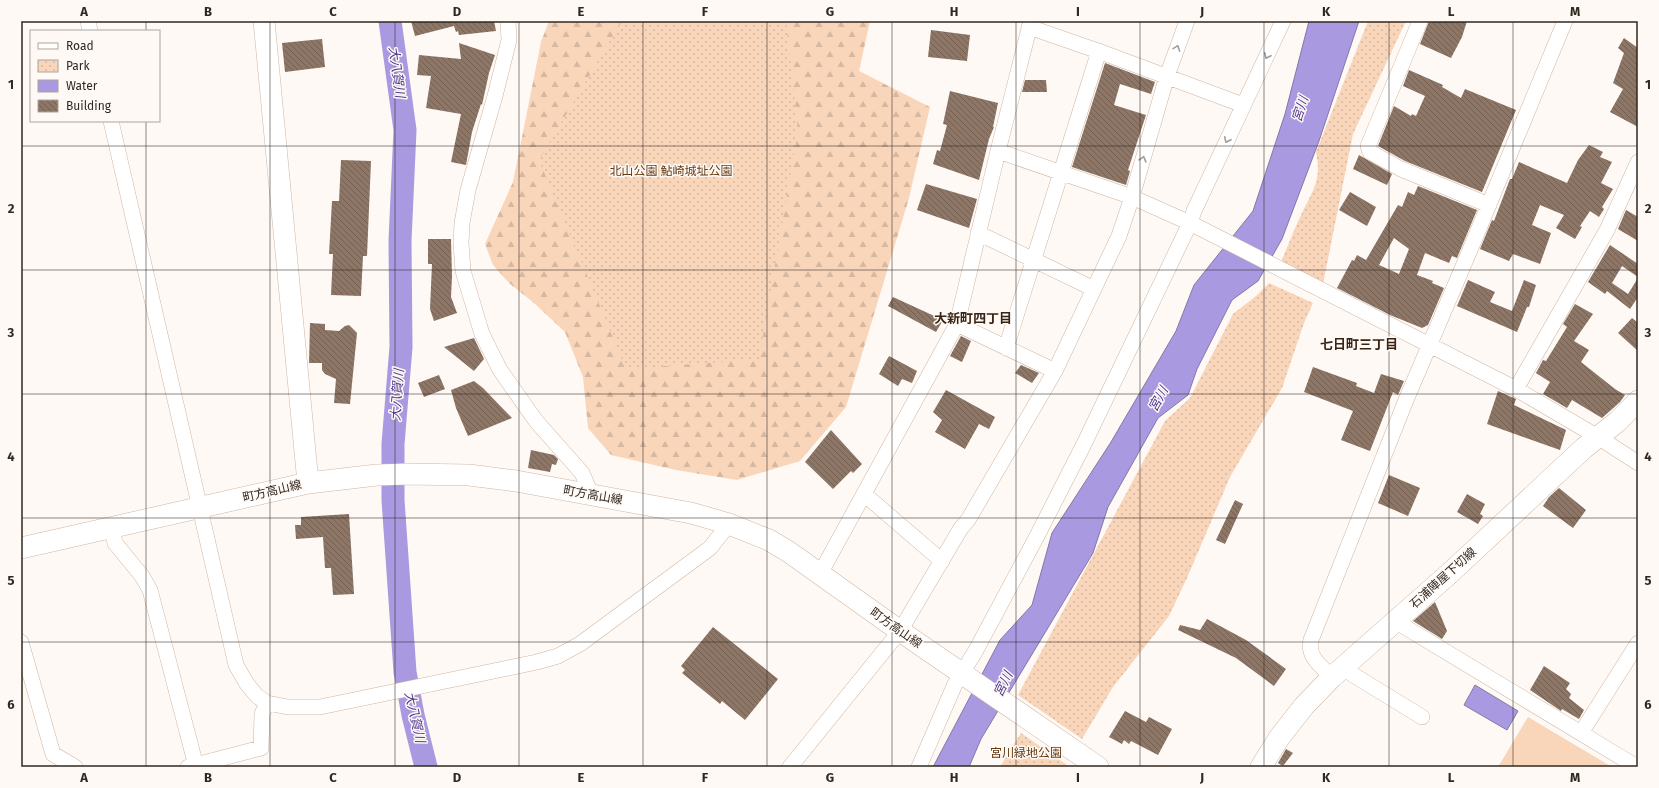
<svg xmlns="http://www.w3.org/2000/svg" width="1659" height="788" font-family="'Fira Sans','Noto Sans JP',sans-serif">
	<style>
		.grass { fill: #f9d5ba }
		.forest { fill: url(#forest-firs) }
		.park { fill: url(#park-dots) }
		.water { fill: #a999e1; stroke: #8577a7 }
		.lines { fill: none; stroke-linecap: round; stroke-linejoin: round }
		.river { stroke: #a999e1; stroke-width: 23 }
		.building { fill: url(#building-back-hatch); fill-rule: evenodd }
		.street-casing { stroke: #cfb6a3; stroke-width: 16 }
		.secondary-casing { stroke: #cfb6a3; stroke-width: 22 }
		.street { stroke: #fff; stroke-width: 15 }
		.secondary { stroke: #fff; stroke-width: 21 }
		.oneway { stroke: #a29e9b }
		.grid { fill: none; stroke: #312820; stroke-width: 1; stroke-opacity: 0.55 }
		.labels { text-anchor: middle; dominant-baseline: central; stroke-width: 3; stroke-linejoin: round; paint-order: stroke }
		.park-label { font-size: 12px; fill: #653a12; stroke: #fef9f5 }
		.street-label { font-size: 12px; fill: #312820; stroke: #fef9f5 }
		.water-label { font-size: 13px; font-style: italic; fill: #533a8e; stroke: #fef9f5 }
		.neighbourhood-label { font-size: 13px; font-weight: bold; fill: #382415; stroke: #fef9f5 }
		.neatline { fill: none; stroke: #312820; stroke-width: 1.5 }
		.grid-label { font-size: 13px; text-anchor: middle; font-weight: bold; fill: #312820 }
	</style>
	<defs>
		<pattern id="forest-firs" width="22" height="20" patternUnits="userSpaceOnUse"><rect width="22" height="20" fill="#f9d5ba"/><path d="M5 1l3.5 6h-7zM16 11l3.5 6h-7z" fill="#d6b7a0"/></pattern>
		<pattern id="park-dots" width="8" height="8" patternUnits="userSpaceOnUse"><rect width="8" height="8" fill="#f9d5ba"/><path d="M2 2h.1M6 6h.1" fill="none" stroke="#d6b7a0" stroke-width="1.8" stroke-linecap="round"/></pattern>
		<pattern id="building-back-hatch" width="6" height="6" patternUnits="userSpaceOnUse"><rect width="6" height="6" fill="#8d7665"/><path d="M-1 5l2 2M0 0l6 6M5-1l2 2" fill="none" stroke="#746153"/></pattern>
	</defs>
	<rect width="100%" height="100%" fill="#fef9f5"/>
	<path class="grass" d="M1528,717L1612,767H1498Z"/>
	<path class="forest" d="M549,21H870L859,71L930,107L909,198L846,407L800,461L737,480L676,470L611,455L588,428L583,377L565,332L534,303L509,283L493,265L485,244L513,182L541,42Z"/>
	<path class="park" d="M622,21H786L798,130L759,359L626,369L539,160Z
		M1368,21H1406L1353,134L1323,284L1281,262C1288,246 1294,229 1302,213C1313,190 1322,180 1316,152Z
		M1269,283L1313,303L1304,323L1282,388L1230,477L1187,578L1169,616L1113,687L1082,739L1018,695L1165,421L1190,398L1233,314L1256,296Z
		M1021,733L1070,767H1000Z"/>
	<path class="water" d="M1309,21H1359L1319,141L1282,239L1258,281L1232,300L1197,369L1188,395L1158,418L1108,507L1093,553L981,739L969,767H933L1000,640L1032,605L1052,533L1111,442L1176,331L1194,285L1253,211L1285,114Z
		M1475,685L1518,711L1507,730L1464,705Z"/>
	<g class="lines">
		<path class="river" d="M390,21L405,130L400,241L401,347L393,444V500L405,672L413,715L426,767"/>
	</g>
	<path class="building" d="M411,21H494L496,31L459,35L458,31L456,32L454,26L415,36Z
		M1429,21H1467L1462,37L1451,58L1420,44Z
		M931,30L970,35L967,61L928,57Z
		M1624,38L1638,48V127L1610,112L1623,89L1613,83L1624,53L1618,48Z
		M322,39L325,67L285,72L282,43Z
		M459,43L495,55L489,73L482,105L481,104L472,132L466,165L451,162L461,114L426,108L431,76L417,75L419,55L461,59Z
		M1105,63L1155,82L1151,94L1120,84L1114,105L1146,115L1128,170L1130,171L1126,185L1072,167Z
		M1409,70L1443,85L1442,87L1461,98L1465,89L1516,110L1482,192L1405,161L1378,146L1394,106L1411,116L1412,114L1416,116L1425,96L1403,86Z
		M1025,80H1046L1047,92H1022Z
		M950,91L998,103L993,127H994L989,139L979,180L933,164L937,150L940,151L947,125L943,124Z
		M1589,145L1603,152L1600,157L1612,162L1601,183L1613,189L1602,207L1604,209L1599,217L1590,211L1580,226L1582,227L1575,239L1556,228L1564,215L1540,205L1532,225L1551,233L1540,264L1513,254L1509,261L1480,249L1492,220L1494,221L1510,179H1512L1519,162L1567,183L1578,160Z
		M1359,155L1392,174L1387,185L1353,169Z
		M341,160L371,161L367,256H363L361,296L331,295L333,254H329L332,201H339Z
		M926,184L977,199L969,228L917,210Z
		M1418,186L1477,210L1457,258L1452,256L1449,263L1425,253L1417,275L1433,281L1432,283L1444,288L1428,325L1422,328L1390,315L1337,288L1352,260L1354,261L1357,255L1366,260L1398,205L1402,207L1408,192L1414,195ZM1394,238L1409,249L1399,274L1379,265Z
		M1350,192L1376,207L1367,226L1339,210Z
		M1626,210L1638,217V241L1618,229Z
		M428,239H451L452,276L451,297L457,313L434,321L430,309L432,264H428Z
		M1610,245L1638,264V277L1622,266L1612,283L1628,294L1638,278V297L1630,309L1607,291L1605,294L1588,282Z
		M1468,280L1495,292L1490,302L1512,311L1524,280L1536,285L1529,307H1527L1517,332L1457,306Z
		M893,297L943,320L936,332L888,306Z
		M1575,304L1593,314L1574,341L1589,350L1581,362L1615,389L1625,395L1620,402L1602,418L1572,400L1567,408L1543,394L1550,382L1536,373L1543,360L1546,361L1567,327L1563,324Z
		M1632,318L1638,323V351L1618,333Z
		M310,323L325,324V330L339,331L345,326L349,325L357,333L350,404L334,403L336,379L325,374L322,370V363H309Z
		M961,336L971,341L962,362L950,356Z
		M474,338L484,359L474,371L444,347Z
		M889,356L917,371L912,383L902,379L898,386L879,374Z
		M1021,365L1039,373L1032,383L1015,373Z
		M1313,367L1357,383L1356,386L1374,393L1381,374L1404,381L1398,395L1393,392L1370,451L1341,440L1353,411L1304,392Z
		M439,375L445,389L424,397L418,383Z
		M474,381L483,388L512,418L468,436L456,408L451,390Z
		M946,390L995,417L989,429L979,424L965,449L935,432L942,420L933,412Z
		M1498,391L1516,399L1514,405L1566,430L1560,450L1487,424Z
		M831,430L862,464L853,473L851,471L833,489L805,462Z
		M531,450L554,455L558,459L556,465L552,464L550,472L528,468Z
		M1389,475L1420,488L1408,516L1378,503Z
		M1559,488L1586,510L1573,528L1543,506L1549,497Z
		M1467,494L1485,504L1480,514L1483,516L1478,524L1457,512Z
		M1235,500L1243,504L1225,544L1216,540Z
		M349,514L354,594L333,595L331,568H325L323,537L296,539L295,525H301V517Z
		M1435,602L1447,631L1442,639L1413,621Z
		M1207,619L1246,640L1286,669L1274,686L1236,658L1178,630L1180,625L1200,630Z
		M713,627L778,679L745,720L722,701L720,704L682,673L685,670L681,666Z
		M1544,666L1570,683L1566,689L1571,694L1569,698L1584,710L1579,719L1562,709L1561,711L1530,690Z
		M1125,711L1146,722L1149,717L1172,729L1158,755L1131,741L1129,744L1124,740L1122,744L1109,737Z
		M1286,749L1293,753L1283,766L1278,763Z"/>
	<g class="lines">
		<g class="street-casing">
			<path id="street" d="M88,21L90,31
				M508,21L509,40L495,96L468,190L462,223L461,243L463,271L482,334L500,370L536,421L582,473L591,494
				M1420,21L1368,146L1370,152L1401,169L1489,205
				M1029,27L1101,52L1243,105
				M111,121L236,665L247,684L257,696L267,703L288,707H320L537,662L558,656L580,644L710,548L729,524
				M998,151L1132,197L1190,223L1516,389L1598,437L1638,463
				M978,233L1094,289
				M957,324L1055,371
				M1006,348L1099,51
				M1516,389L1607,230L1638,162
				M864,494L942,561
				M112,527L115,543L142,576L150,590L196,766
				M820,574L957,324L998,151L1031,21
				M1395,621L1637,767
				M21,642L53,754L75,767
				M1342,668L1422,717
				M1332,677C1321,666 1307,657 1311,640L1406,400L1470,250L1565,21
				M1581,733L1638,643
				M188,767L261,748L262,714L267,703
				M790,767L900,631L961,528L968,520L1055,371L1119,236L1132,197L1167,76L1187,21
				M919,767L955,684L975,652L1036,538L1084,444L1190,223L1194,211L1283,21"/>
		</g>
		<g class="secondary-casing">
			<path id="secondary" d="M264,21L308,483
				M21,548L308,483L377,475L408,474L469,475L516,481L691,513L729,524L769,540L789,552L900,631L1098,767
				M1261,767L1279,738L1304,706L1332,677L1450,573L1584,448L1617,422L1638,401"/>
		</g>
		<use href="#street" class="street"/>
		<use href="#secondary" class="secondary"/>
	</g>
	<defs><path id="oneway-chevron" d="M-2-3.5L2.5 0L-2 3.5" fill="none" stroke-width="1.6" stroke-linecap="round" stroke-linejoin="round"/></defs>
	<g class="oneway">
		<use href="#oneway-chevron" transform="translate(1177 48) rotate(-70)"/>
		<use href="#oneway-chevron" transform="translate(1267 56) rotate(115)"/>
		<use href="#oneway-chevron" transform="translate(1227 140) rotate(115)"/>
		<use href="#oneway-chevron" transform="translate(1143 159) rotate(-74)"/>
	</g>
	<path class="grid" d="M146,21V31M270,21V767M395,21V767M519,21V767M643,21V767M767,21V767M892,21V767M1016,21V767M1140,21V767M1264,21V767M1389,21V767M1513,21V767M146,121V767M21,146H1638M21,270H1638M21,394H1638M21,518H1638M21,642H1638"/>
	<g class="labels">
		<g class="park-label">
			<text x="671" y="171">北山公園 鮎崎城址公園</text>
			<text x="1026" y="753">宮川緑地公園</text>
		</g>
		<g class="street-label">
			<text transform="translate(272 491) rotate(-13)">町方高山線</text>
			<text transform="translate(593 495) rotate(10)">町方高山線</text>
			<text transform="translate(1443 578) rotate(-42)">石浦陣屋下切線</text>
			<text transform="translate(896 628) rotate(35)">町方高山線</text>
		</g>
		<g class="water-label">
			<text transform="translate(397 72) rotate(82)">大八賀川</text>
			<text transform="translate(1300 109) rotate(-72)">宮川</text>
			<text transform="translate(397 395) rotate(-86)">大八賀川</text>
			<text transform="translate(1158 399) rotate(-61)">宮川</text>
			<text transform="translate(1003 684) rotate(-64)">宮川</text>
			<text transform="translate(415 717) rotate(77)">大八賀川</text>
		</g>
		<g class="neighbourhood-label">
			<text x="973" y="318">大新町四丁目</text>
			<text x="1359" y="344">七日町三丁目</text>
		</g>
	</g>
	<rect width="1659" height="788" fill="none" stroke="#fef9f5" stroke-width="44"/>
	<rect x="30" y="30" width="130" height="92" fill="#fef9f5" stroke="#aca5a0"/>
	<rect x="38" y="43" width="20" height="6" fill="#ffffff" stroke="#aca5a0"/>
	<text x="66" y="50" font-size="12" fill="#312820">Road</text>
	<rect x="38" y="60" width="20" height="12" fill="url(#park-dots)" stroke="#aca5a0"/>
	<text x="66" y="70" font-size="12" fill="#312820">Park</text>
	<rect x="38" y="80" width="20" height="12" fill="#a999e1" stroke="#aca5a0"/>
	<text x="66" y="90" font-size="12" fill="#312820">Water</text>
	<rect x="38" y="100" width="20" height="12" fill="url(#building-back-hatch)" stroke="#aca5a0"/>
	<text x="66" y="110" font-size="12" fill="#312820">Building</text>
	<rect x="22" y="22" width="1615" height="744" class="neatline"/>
	<g class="grid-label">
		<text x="84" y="16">A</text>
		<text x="208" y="16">B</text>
		<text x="333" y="16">C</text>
		<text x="457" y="16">D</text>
		<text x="581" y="16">E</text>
		<text x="705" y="16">F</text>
		<text x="830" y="16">G</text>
		<text x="954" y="16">H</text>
		<text x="1078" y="16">I</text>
		<text x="1202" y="16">J</text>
		<text x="1326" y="16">K</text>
		<text x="1451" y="16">L</text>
		<text x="1575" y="16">M</text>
		<text x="11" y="89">1</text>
		<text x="1648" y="89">1</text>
		<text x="11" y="213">2</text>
		<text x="1648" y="213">2</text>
		<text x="11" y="337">3</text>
		<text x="1648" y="337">3</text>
		<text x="11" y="461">4</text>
		<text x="1648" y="461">4</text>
		<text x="11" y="585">5</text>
		<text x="1648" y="585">5</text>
		<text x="11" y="709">6</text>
		<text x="1648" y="709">6</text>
		<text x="84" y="782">A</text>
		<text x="208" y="782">B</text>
		<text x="333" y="782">C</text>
		<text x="457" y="782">D</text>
		<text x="581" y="782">E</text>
		<text x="705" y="782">F</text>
		<text x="830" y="782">G</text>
		<text x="954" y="782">H</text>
		<text x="1078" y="782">I</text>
		<text x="1202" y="782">J</text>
		<text x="1326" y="782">K</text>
		<text x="1451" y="782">L</text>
		<text x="1575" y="782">M</text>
	</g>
</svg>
